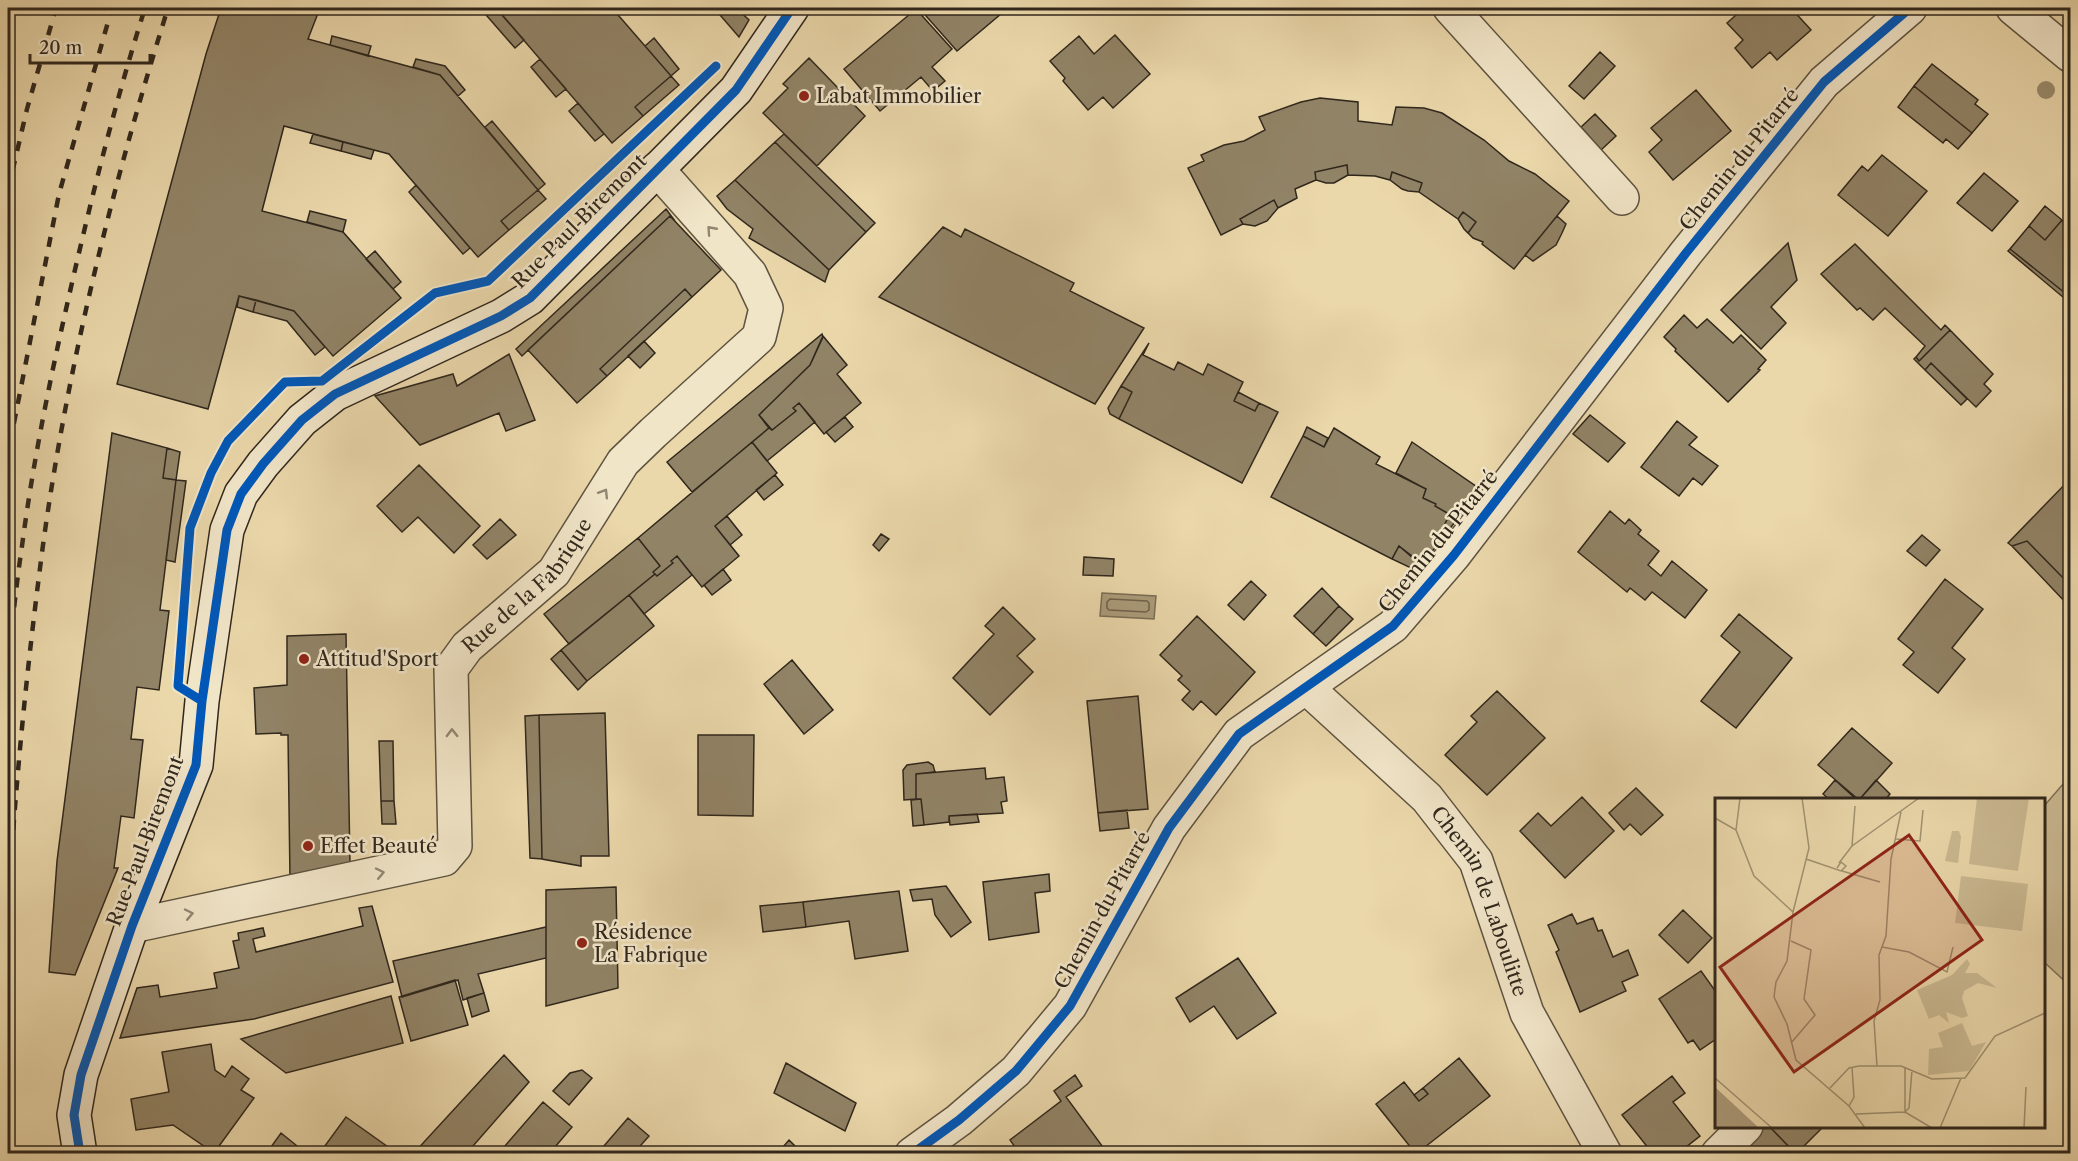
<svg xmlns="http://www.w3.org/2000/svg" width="2078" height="1161" font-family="'Libre Caslon Text',serif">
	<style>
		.green { fill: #cab992; stroke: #7d7057; stroke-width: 1.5 }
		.water { fill: #ab9b7a; stroke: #7a6d54; stroke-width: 1.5 }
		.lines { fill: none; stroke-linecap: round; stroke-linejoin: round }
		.shore { stroke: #6e614b; stroke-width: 1.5 }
		.building { fill: #918366; stroke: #30271c; stroke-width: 1.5 }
		.street-casing { stroke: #5e5340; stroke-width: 36 }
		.secondary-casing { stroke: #30271c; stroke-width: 36 }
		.street { stroke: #f1e5c8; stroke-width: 33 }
		.secondary { stroke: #f1e5c8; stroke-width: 33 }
		.rail { stroke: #30271c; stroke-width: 4.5; stroke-dasharray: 10 10; stroke-linecap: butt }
		.cycleway-casing { stroke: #f1e5c8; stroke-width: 13 }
		.cycleway { stroke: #0057b8; stroke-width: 9 }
		.tree { fill: #998b6c }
		.oneway { stroke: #908672 }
		.poi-dot { fill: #8f2418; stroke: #f1e5c8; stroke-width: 2 }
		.labels { text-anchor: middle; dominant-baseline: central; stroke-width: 5; stroke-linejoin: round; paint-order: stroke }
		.poi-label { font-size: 20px; fill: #30271c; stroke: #f1e5c8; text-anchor: start }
		.street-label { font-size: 20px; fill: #30271c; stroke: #f1e5c8 }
		.inset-road { fill: none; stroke: #a09171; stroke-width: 1.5 }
		.view { fill: #8f2418; fill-opacity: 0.15; stroke: #8f2418; stroke-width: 3 }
		.inset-edge { fill: none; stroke: #30271c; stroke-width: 3 }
	</style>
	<rect width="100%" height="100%" fill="#ead7aa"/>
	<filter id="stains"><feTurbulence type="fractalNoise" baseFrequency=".00333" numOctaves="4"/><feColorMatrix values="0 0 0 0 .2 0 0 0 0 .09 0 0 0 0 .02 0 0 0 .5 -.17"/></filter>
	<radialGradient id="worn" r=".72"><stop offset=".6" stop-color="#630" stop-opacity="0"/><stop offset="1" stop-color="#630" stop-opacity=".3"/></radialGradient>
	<path class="green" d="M2070,776V986L2044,962V806Z"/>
	<path class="water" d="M1102,593L1156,596L1154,619L1100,616Z"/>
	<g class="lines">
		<path class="shore" d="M1110,599L1147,601L1149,603V610L1146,612L1109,610L1107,608V602Z"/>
	</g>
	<path class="building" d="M221,8H320L308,39L440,75L538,190L501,221L509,230L478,257L389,154L284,126L262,211L343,232L401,298L333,356L294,311L239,296L208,409L117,384L206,54Z
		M480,8H496L524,40L515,48Z
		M496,8H612L671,76L635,107L643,116L612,143Z
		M714,8H736L749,20L739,37Z
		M919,8H1008L957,51Z
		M1744,8H1765L1769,11L1773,8H1791L1811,30L1777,60L1770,52L1752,68L1735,48L1743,40L1727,23Z
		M916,9L952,49L932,67L945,81L933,91L921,77L880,111L844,69Z
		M1115,35L1150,74L1113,108L1103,97L1088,110L1063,81L1065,78L1050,61L1079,36L1094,54Z
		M332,36L371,46L368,56L330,45Z
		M654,38L679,69L671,76L645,46Z
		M1600,52L1615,66L1584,99L1569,86Z
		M809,58L865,116L817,166L763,113L788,88L783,84Z
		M416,59L445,66L465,90L458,96L440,75L413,67Z
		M540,59L566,89L556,97L531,67Z
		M1932,64L1978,100L1975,104L1988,114L1972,133L1914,86Z
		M671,76L679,85L643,116L635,107Z
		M1914,86L1972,133L1958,149L1946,139L1943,143L1898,107Z
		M1696,90L1731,131L1673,180L1649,152L1662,140L1651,128Z
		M1320,98L1358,102V121L1392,125L1396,107L1424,108L1442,113L1484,140L1509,161L1535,174L1569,201L1514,269L1482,244L1483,242L1473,238L1468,233L1476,222L1463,212L1458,219L1419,192L1422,183L1392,172L1390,180L1375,176L1348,175L1347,165L1315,172L1316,180L1295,189L1297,198L1278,208L1274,200L1240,219L1243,224L1221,235L1188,168L1204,161L1201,155L1224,145L1244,141L1265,130L1259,117L1301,102Z
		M578,103L604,134L595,141L569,111Z
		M1595,114L1616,136L1601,150L1581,127Z
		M492,121L545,184L538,190L485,127Z
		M313,134L343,142L341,151L310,143Z
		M784,134L875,223L866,232L775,142Z
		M343,142L374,150L371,159L341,151Z
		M775,142L866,232L829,270L735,180Z
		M1882,155L1927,191L1888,236L1838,195L1862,166L1868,171Z
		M1347,165L1348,175L1334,183H1326L1316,180L1315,172Z
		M1392,172L1422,183L1419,192L1408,191L1402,189L1390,180Z
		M1984,173L2018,201L1992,231L1957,203Z
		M735,180L829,270L825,282L749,238L753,229L727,209L717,196Z
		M416,185L470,248L463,254L409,192Z
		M538,190L546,199L509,230L501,221Z
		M1274,200L1278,208L1267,221L1255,226L1243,224L1240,219Z
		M2045,206L2062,220L2045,240L2029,226Z
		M666,209L675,221L670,216L522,356L516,349Z
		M310,211L346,220L343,232L307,222Z
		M1463,212L1476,222L1468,233L1464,229L1458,219Z
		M670,216L721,270L692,297L685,289L600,369L607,376L577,403L528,350Z
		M1557,216L1566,224L1562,233L1556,245L1533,261L1525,255Z
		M2062,220L2070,227V297L2010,249L2029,226L2045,240Z
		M943,227L961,237L965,229L1074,283L1070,291L1144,328L1095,404L879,297Z
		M1788,243L1797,280L1771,307L1786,323L1761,349L1721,310Z
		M1855,244L1941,330L1945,325L1950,330L1919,361L1916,357L1925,346L1885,308L1873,320L1860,308L1857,310L1821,274Z
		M2010,249L2070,297V303L2008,251Z
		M375,251L401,282L393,289L366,259Z
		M685,289L692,297L607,376L600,369Z
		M239,296L256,300L253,312L237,307Z
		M256,300L294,311L325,347L315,355L287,321L253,312Z
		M1684,315L1697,328L1707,319L1733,343L1741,335L1766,360L1758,369L1760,370L1728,402L1675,351L1676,349L1664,337Z
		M1950,330L1993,374L1984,384L1991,391L1976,407L1931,363L1925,370L1914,359L1916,357L1919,361Z
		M822,334L823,337L810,365L759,415L769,428L692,492L667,462Z
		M823,336L847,365L837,374L861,403L824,434L799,403L793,408L796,411L772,430L759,415L810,365Z
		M644,341L655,353L640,368L628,356Z
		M1149,343L1143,355L1174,370L1178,362L1203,375L1208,364L1243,382L1234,401L1255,411L1259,403L1278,412L1242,483L1119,419L1132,392L1121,386Z
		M509,354L535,420L506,431L499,413L420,445L375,396L453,374L457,386Z
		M1931,363L1967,399L1961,405L1925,370Z
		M1121,386L1132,392L1119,419L1110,414L1108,408Z
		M1238,392L1259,403L1255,411L1234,401Z
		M799,403L815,422L767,461L752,442L769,428L772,430L796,411L793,408Z
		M1590,415L1625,443L1608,462L1573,434Z
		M845,417L853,427L835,442L826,432Z
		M1677,421L1697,437L1689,445L1718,466L1702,485L1693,478L1679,496L1641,467Z
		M1307,427L1328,438L1324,447L1303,436Z
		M1334,428L1380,457L1376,464L1426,489L1423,498L1436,504L1435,506L1449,514L1451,512L1436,541L1439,543L1421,565L1399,546L1392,559L1271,497L1303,436L1324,447Z
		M112,433L167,448L163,478L176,480L160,610L169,611L159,690L137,687L131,739L143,740L134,818L121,816L114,868H118L75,975L49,972L57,861Z
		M752,442L777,473L715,526L739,556L702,587L677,556L671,561L673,563L657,576L653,572L660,566L638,538Z
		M1412,442L1480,489L1439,543L1436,541L1451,512L1449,514L1435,506L1436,504L1423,498L1426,489L1396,473Z
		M167,448L180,452L176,480L163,478Z
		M419,465L480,526L454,553L418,517L402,532L377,506Z
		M775,475L783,485L764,500L756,490Z
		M2070,479V585L2027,541L2012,546L2008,543Z
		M176,480L186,481L175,562L166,560Z
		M1610,511L1625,524L1629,519L1641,530L1638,534L1659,551L1648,565L1661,576L1672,561L1707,590L1685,618L1652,592L1645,600L1630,588L1627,592L1578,552Z
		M727,516L742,535L730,545L715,526Z
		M500,519L516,535L487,559L473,545Z
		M881,534L889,539L879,551L873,545Z
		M1922,535L1940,550L1926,566L1907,551Z
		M638,538L660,566L653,572L655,574L569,644L544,614Z
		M2027,541L2070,585V607L2012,546Z
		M1399,546L1421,563L1413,569L1392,559Z
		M677,556L692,575L644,614L629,595L655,574L657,576L673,563L671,561Z
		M1084,557L1114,559L1113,576L1083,575Z
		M723,569L731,580L712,595L704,585Z
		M1945,579L1983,609L1952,648L1965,659L1938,693L1903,665L1914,652L1898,639Z
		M1251,581L1266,595L1244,620L1228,605Z
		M1322,588L1339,606L1313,634L1294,616Z
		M629,595L654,626L587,681L561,650Z
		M1339,606L1353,619L1326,646L1313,634Z
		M1003,607L1035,639L1017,656L1033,672L990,715L953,678L994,634L985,626Z
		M1739,614L1792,658L1736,728L1701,701L1740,652L1721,636Z
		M1197,616L1255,672L1216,715L1201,701L1193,710L1182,700L1190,691L1178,680L1182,676L1160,655Z
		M346,634L350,863L290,878L288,735H281V733L256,734L254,688L287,685V636Z
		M561,650L587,681L578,690L551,659Z
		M792,660L833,710L804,734L764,684Z
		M1497,691L1545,738L1487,795L1445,755L1477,722L1471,716Z
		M1138,696L1148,809L1098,813L1087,701Z
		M605,713L609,856H581V866L542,859L539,715Z
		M539,715L542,859L530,858L525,716Z
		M1852,728L1892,763L1859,800L1818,765Z
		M698,735H754L753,816L698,815Z
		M379,741H393L394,801H381Z
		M928,762L933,765L935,772L916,774V799L904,800L903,770L907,765Z
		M985,768L986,779L1004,777L1007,801L1001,802L1003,813L949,816V822L924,825L921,799H916V774Z
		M1835,780L1857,800H1830L1823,794Z
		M1876,780L1890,794L1885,800H1859Z
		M1636,788L1663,815L1641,835L1630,824L1624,830L1609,813Z
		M1582,797L1614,831L1565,878L1520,831L1538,813L1551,826Z
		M921,799L924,825L913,826L911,800Z
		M381,801H394L396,824H382Z
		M1127,810L1129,828L1100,831L1098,813Z
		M977,814L979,822L950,825L949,816Z
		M1049,874L1050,891L1035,893L1039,932L989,940L983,882Z
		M946,886L971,922L951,937L935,915L932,899L913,901L910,890Z
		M616,887L618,988L546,1006V890Z
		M899,891L908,951L855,959L849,921L806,927L803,902Z
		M803,902L806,927L763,932L760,906Z
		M372,906L393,982L254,1019L120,1038L137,988L158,985L160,997L217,988L214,973L239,968L233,941L239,940L238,933L263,928L265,936L253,939L256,952L363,926L359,908Z
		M1683,910L1712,938L1688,963L1659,935Z
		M1572,914L1577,924L1593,918L1598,931L1602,930L1613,957L1628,950L1638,975L1622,982L1626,991L1580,1012L1556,952L1559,950L1548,925Z
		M546,927V958L478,974L484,993L463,1000L458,980L402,997L393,961Z
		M1238,958L1276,1013L1237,1039L1214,1006L1190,1022L1176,998Z
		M1701,971L1716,992V1039L1700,1050L1693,1040L1688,1043L1659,999Z
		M455,980L468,1025L411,1041L399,997Z
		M484,993L489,1011L472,1017L467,998Z
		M391,996L403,1043L286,1073L241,1039Z
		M211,1044L215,1070L225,1077L232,1066L249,1079L241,1090L254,1098L214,1153L173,1125L136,1130L131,1099L169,1092L162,1052Z
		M504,1055L529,1082L466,1154H413Z
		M1459,1058L1490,1096L1416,1154L1376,1104L1404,1082L1419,1101L1428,1094L1423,1088Z
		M786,1063L856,1103L845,1131L774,1093Z
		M582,1070L592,1078L569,1105L553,1091L570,1073Z
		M1075,1075L1082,1086L1066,1097L1108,1154H1020L1010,1140L1061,1101L1054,1091Z
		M1672,1076L1685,1093L1673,1102L1700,1136L1677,1154H1653L1622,1115Z
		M1423,1088L1428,1094L1419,1101L1414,1095Z
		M543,1102L572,1127L549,1154H498Z
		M346,1117L388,1147L383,1154H319Z
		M628,1118L649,1136L633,1154H597Z
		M1764,1126H1769L1789,1147L1782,1154H1737Z
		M1769,1126H1824L1796,1154Z
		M281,1133L307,1154H266Z
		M789,1140L803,1154H777Z"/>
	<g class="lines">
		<g class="street-casing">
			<g id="street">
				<path d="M1450,8L1622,198"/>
				<path d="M2013,8L2070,55"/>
				<path id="s1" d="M1306,687L1427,798L1476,861L1527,1013L1605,1154"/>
				<path id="s2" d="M132,926L444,859L455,846L451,669L467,647L554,572L623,462L653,433L759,337L766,308L750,274L657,169"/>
				<path d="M912,1154L959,1120L1016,1071L1070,1006L1169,828L1239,734L1393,626L1454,555L1686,253L1824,82L1910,8"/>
				<path d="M1718,1154L1746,1126"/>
			</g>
		</g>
		<g class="secondary-casing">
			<path id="secondary" d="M80,1154L74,1115L81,1075L132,926L196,765L202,701L227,530L241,494L263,464L302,420L335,394L501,316L530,298L736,90L792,8"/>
		</g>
		<use href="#street" class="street"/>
		<use href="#secondary" class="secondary"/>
		<path class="rail" d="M8,190L27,109L56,8
			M8,463L13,428L59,194L112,8
			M8,667C12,627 16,586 22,546C33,462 50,379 69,296C91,199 115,103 145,8
			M8,990C10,934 10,876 14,820C21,728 31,636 43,545C68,363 113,183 168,8
			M8,1134V1154"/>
		<g class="cycleway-casing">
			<path id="cycleway" d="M202,701L178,686L190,528L211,473L228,441L285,382L322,381L435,293L488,281L716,66
				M80,1154L74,1115L81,1075L132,926L196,765L202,701L227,530L241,494L263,464L302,420L335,394L501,316L530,298L736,90L792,8
				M912,1154L959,1120L1016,1071L1070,1006L1169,828L1239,734L1393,626L1454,555L1686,253L1824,82L1910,8"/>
		</g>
		<use href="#cycleway" class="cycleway"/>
	</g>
	<circle class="tree" cx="2046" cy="90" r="9"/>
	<defs><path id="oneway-chevron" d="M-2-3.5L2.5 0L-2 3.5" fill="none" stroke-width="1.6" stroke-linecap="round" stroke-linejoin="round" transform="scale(1.5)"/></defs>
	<g class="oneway">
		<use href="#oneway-chevron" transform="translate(711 230) rotate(-132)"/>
		<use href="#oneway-chevron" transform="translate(604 493) rotate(-58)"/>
		<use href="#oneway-chevron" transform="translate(452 733) rotate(-91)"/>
		<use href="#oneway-chevron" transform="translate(380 873) rotate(-12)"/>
		<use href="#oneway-chevron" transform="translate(189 914) rotate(-12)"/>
	</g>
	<g class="poi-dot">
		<circle cx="804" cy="96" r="6"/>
		<circle cx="304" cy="659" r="6"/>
		<circle cx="308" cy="846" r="6"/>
		<circle cx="582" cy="943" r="6"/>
	</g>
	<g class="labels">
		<g class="poi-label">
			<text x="816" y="96">Labat Immobilier</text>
			<text x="316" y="659">Attitud'Sport</text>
			<text x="320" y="846">Effet Beauté</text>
			<text x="594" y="932">Résidence<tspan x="594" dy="23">La Fabrique</tspan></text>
		</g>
		<g class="street-label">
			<text transform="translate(1739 159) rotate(-51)">Chemin du Pitarré</text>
			<text transform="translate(579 221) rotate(-45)">Rue Paul Biremont</text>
			<text transform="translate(1438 541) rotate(-51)">Chemin du Pitarré</text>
			<text stroke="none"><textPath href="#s2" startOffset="627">Rue de la Fabrique</textPath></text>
			<text transform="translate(145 841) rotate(-69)">Rue Paul Biremont</text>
			<text stroke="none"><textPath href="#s1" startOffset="282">Chemin de Laboulitte</textPath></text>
			<text transform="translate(1102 910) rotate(-61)">Chemin du Pitarré</text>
		</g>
	</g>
	<g transform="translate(1715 798)">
		<rect width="330" height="330" fill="#ead7aa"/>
		<path d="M262,0H314L303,73L254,66ZM237,33H244L246,39L243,65L230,63ZM246,78L313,86L307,133L240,125ZM252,161L255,166L250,175H262L282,190L263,185L249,193L247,200L253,218L247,220L231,214L234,225L224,217L214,221L202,192L237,177ZM247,225L257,248L271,244L254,273L213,277L214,251L228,249L223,235Z" fill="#cab992"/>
		<path d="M0,289L44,330H0Z" fill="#ab9b7a"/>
		<path class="inset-road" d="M0,20L21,32L39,78L78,114L72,163L61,184L59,199L72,226L81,262L134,308L150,330M21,32L25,0M181,41L205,43L208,12M137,48L140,8M91,61L126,73L131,68L126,64L122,70M124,65L137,48L204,0M127,73L165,84M78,114L94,50L87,0M76,143L96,152L89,201L100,217L76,245M167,149L194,154L232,174L238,149M162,268L159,223L165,202L164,157L171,138L176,61L186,14M190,270V314L194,310L197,272M0,280L57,330M115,290L134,270L144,268H186L217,281L250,280L280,238L330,215M134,308L139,299L137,269M141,316L190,314L217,330M225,330L246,280M309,330L311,289"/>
		<path class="view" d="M194,37L267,142L79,274L5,169Z"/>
		<rect width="330" height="330" class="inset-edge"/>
	</g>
	<rect width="2078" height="1161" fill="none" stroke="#ead7aa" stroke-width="30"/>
	<rect x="9" y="9" width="2060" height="1143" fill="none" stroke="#30271c" stroke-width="3"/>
	<rect x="15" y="15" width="2048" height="1131" fill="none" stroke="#30271c" stroke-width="1.5"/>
	<path d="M30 54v9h120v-9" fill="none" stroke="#30271c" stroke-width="3"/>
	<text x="39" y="54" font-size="18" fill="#30271c" stroke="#f1e5c8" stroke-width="4.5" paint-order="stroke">20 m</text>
	<rect width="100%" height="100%" filter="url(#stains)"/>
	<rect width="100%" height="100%" fill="url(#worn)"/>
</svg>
